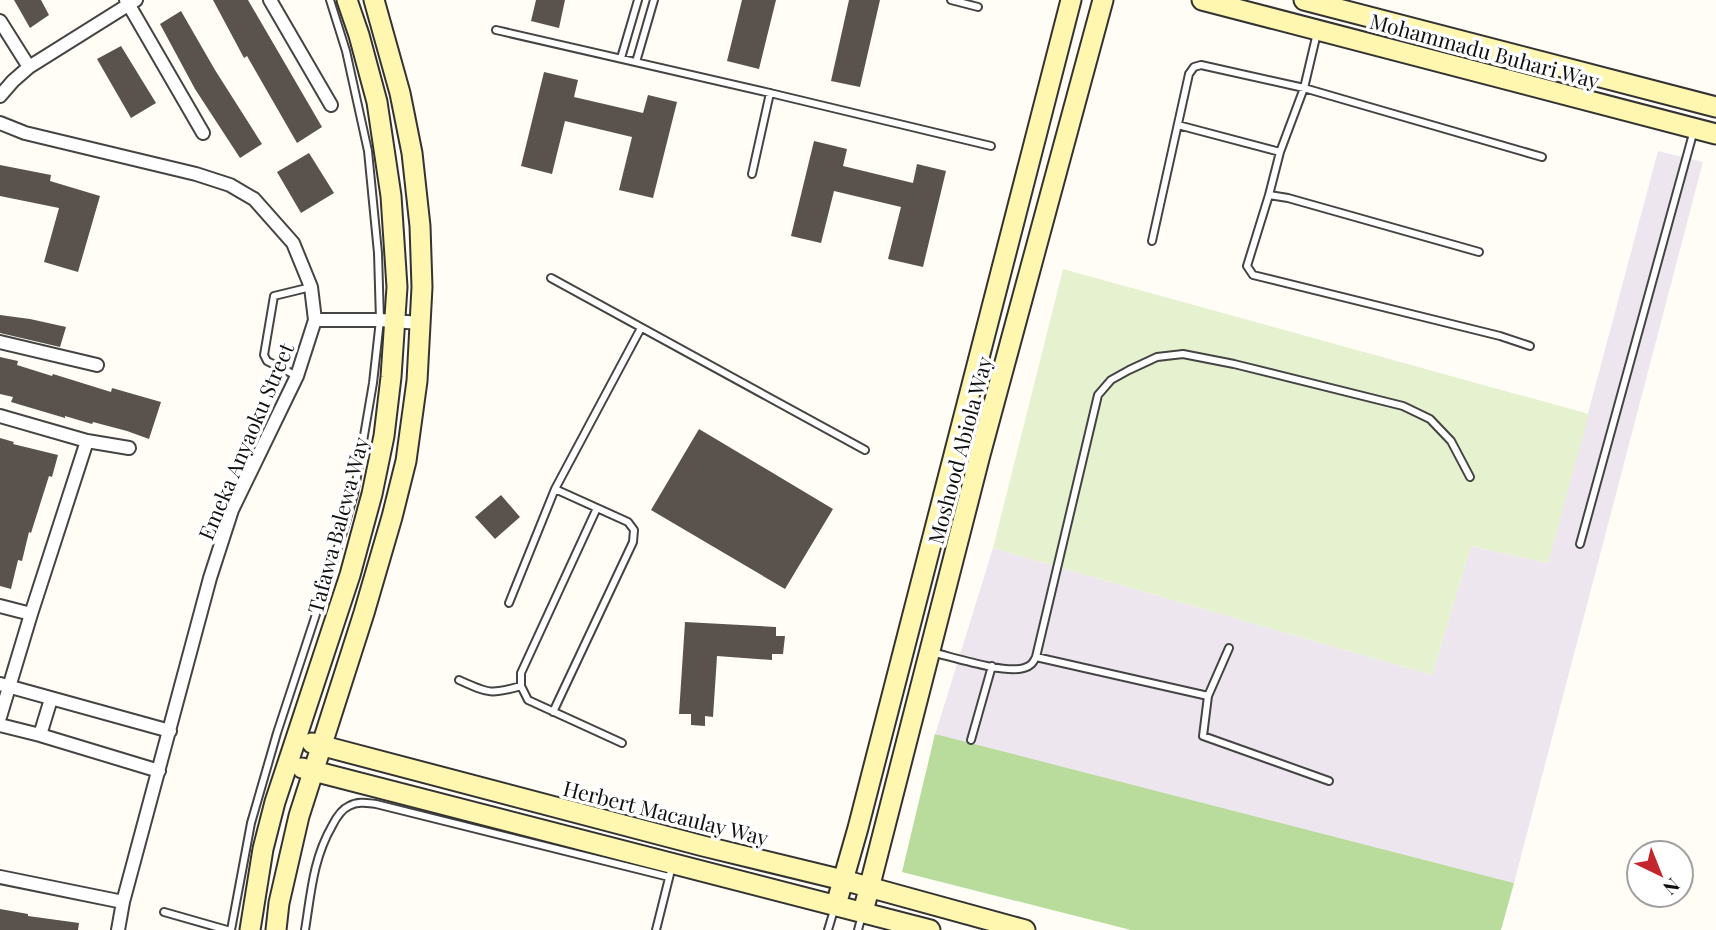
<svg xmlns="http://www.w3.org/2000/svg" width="1716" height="930" font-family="'Playfair Display',serif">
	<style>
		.industrial { fill: #eee6ef }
		.forest { fill: #b9dc9c }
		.pitch { fill: #e6f2cf }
		.building { fill: #5a524d }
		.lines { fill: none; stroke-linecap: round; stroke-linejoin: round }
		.service-casing { stroke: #444; stroke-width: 10 }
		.minor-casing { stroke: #444; stroke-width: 16 }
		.secondary-casing { stroke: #333; stroke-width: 23 }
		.service { stroke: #fff; stroke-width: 6 }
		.minor { stroke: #fff; stroke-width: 12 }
		.secondary { stroke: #fff6b0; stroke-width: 19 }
		.labels { text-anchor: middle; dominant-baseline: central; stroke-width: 7; stroke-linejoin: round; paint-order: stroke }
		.street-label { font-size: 21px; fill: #111; stroke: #fff }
	</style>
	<rect width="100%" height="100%" fill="#fffdf5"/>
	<path class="industrial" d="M1658,151L1703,162L1514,883L935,735L993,548L1432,675L1471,546L1548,563Z"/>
	<path class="forest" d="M935,734L1514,883L1501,930H1131L902,872Z"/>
	<path class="pitch" d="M1063,269L1589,414L1548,563L1471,546L1432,675L993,548Z"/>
	<path class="building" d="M14,0H41L49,15L30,28Z
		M213,0H248L322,127L297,143L247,56L244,58Z
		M536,0H565L559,28L531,21Z
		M742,0H776L759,69L727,61Z
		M849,0H880L860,87L831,81Z
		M181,11L215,70L262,144L240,158L195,89L160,24Z
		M121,46L156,103L131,118L97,59Z
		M544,72L578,80L574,97L643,113L648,95L677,102L653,198L619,190L632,137L565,121L552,174L521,166Z
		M814,141L847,149L843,166L913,183L917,164L946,171L923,267L888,259L901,207L834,191L821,243L791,236Z
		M309,153L334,193L301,213L277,172Z
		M0,165L51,175L50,181L100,196L78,272L44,262L59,208L0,196Z
		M0,315L30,319L66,327L60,347L0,333Z
		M0,357L18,361L17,365L52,376L53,374L111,392L112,388L161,402L149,439L127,431L93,422L92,424L65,416V418L11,402L13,397L0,394Z
		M699,429L833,509L785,589L651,510Z
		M0,438L14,442L13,444L58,455L52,477L49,476L31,533L29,532L22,561L18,560L11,589L0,586Z
		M501,495L520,517L495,539L475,517Z
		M685,622L776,627V636H785L783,654H772V660L717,656L713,717L705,716V726L691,725V714H679Z
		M0,909L28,914V916L79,923L78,930H0Z"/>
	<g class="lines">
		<g class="service-casing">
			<path id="service" d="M951,0L978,7
				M496,30L770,93L991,146
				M1317,33L1304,88L1280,152L1269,195L1288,198L1479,252
				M621,58L638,0
				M636,62L654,0
				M1178,125L1280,152
				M752,174L770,93
				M1269,195L1247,266L1253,275L1500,336L1530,346
				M1152,241L1189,74L1194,67L1201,65L1304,88L1542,157
				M551,278L865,450
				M297,376L267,361L264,355L274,296L311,287
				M597,508L521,673V686L528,700L622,743
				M1580,544L1694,130
				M509,603L555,489L641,328
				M1229,648L1208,696L1203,736L1329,781
				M931,652C953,657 1004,674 1024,668C1031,666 1033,663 1036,657L1098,395L1111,380L1129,370L1157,357L1183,354L1234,364L1403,406L1430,419L1451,441L1470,477
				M1036,657L1208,696
				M459,680C488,693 490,695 521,686
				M553,712L633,542L634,530L628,522L555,489
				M971,740L992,666
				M164,912L227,930
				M231,930L251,823L277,733L343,532L354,494L373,383L380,320L378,253L368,151L346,51L330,0
				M305,930C311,893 313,859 332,826C336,818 342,809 349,806C358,801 367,803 376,804L669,877
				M656,930L670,874
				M828,930L834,910
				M858,930L862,915"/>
		</g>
		<g class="minor-casing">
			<path id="minor" d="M126,0L203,133
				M270,0L331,105
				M0,21L29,67
				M0,96L13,81L29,67L136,0
				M0,123L25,133L196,174L230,185L254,199L293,243L311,287L315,320L297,376L232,510L210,578L123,902L118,930
				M315,320H380L420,323
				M0,342L97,365
				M0,416L87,441L129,448
				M0,606L31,614
				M0,684L170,731
				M0,717L31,614L87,441
				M0,725L40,735L159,771
				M40,735L51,699
				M0,877L123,902"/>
		</g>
		<g class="secondary-casing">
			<path id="secondary" d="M1202,0L1716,134
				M1304,0L1716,107
				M312,743L703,846L843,880L1025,930
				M302,768L930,930
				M836,905L858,828L1071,0
				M863,912L980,455L1103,0
				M250,930L263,849L275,802L350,575L372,494L384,436L391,377L397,287L391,196L377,102L359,35L347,0
				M276,930L279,903L299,816L364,613L392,517L406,461L417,381L422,287L420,226L412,153L400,93L374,0"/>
		</g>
		<use href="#service" class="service"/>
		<use href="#minor" class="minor"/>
		<use href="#secondary" class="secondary"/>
	</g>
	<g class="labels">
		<g class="street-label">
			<text transform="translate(1485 50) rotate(15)">Mohammadu Buhari Way</text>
			<text transform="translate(245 441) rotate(-67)">Emeka Anyaoku Street</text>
			<text transform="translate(959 450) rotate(-75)">Moshood Abiola Way</text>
			<text transform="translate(337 525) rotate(-75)">Tafawa Balewa Way</text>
			<text transform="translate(666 812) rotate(14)">Herbert Macaulay Way</text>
		</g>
	</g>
	<g transform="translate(1660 874) rotate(137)"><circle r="33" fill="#ffffff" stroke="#a0a0a0" stroke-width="2"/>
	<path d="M0-5L12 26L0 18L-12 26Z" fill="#c4262e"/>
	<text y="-10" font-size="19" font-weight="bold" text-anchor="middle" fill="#111111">N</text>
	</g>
</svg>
